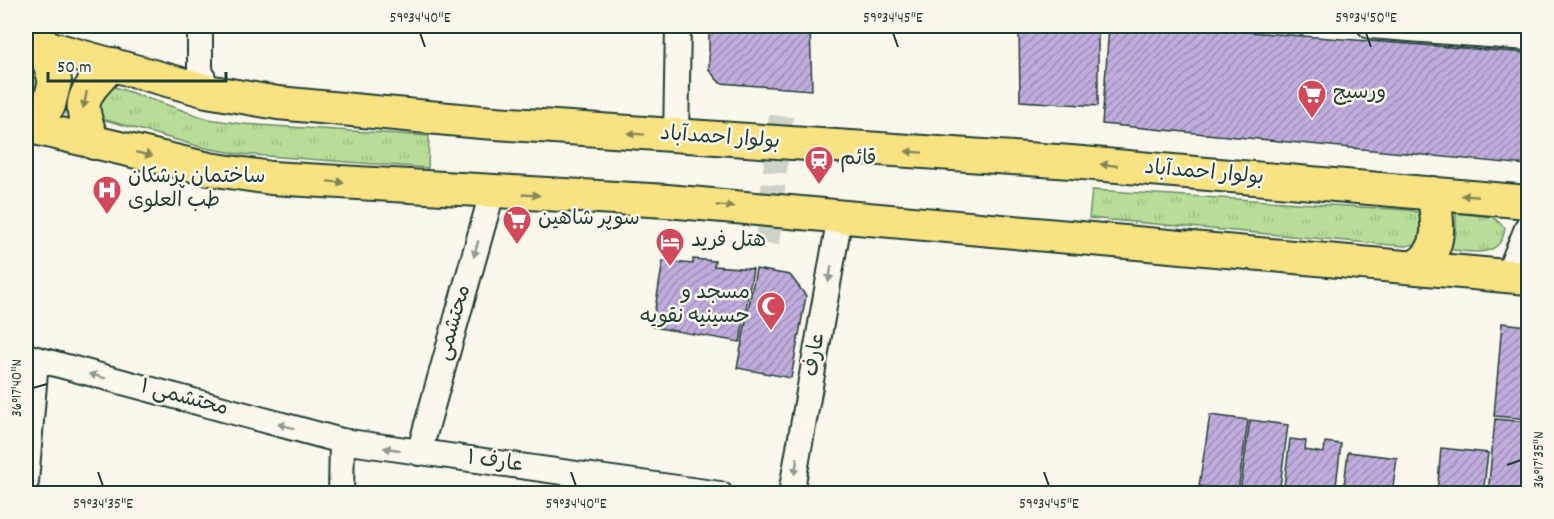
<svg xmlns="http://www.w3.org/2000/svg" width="1554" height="519" font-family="Dekko,'Playpen Sans Arabic',sans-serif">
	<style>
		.grass { fill: url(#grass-tufts); stroke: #6b8d66; stroke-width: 1.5 }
		.building { fill: url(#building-hatch); stroke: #1f3d34; stroke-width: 1.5 }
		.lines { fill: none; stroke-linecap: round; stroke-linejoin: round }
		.minor-tunnel { stroke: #cfd2c7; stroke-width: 24; stroke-dasharray: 24 12; stroke-linecap: butt }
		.minor-casing { stroke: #1f3d34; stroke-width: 28 }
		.major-casing { stroke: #1f3d34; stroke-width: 36 }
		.minor { stroke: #fbf7ec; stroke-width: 24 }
		.major { stroke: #f8e281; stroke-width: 32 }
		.oneway { fill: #818757 }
		.oneway2 { fill: #8d9a90 }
		.ticks { fill: none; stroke: #1f3d34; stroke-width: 2 }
		.labels { text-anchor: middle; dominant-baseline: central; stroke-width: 5; stroke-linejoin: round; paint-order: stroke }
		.poi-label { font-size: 21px; fill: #1f3d34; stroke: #fbf7ec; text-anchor: start }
		.street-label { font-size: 21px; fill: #1f3d34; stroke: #fbf7ec }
		.neatline { fill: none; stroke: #1f3d34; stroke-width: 2 }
		.ticks-label { font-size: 15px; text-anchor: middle; fill: #1f3d34 }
	</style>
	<defs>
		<pattern id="grass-tufts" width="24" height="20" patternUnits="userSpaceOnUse" patternTransform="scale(1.5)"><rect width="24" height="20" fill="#b7dd98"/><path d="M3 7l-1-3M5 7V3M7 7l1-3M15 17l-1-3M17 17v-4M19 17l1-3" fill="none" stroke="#9dbf84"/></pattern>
		<pattern id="building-hatch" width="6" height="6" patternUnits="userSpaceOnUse" patternTransform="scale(1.5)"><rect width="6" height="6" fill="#c0addd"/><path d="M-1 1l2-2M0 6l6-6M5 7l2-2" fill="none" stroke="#9b8eb4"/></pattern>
	</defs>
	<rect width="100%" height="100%" fill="#fbf7ec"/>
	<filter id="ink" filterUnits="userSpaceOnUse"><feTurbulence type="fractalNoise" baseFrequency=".0167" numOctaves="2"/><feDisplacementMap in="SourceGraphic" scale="12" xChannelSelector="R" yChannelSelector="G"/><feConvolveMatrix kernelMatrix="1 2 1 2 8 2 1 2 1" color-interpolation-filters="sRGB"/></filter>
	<g filter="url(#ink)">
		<path class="grass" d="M26,64L39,67L44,91L26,102Z
			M112,86L208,119L242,124L429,136L428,168L240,154L205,148L102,119C93,104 100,97 112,86Z
			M1092,190L1408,210L1427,214L1423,242L1406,246L1380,244L1089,218Z
			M1456,213L1493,217L1505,228C1501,260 1470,252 1447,249L1456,234Z"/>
		<path class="building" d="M709,26H810L812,90L720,83L709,70Z
			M1019,26H1098V106L1020,101Z
			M1109,26H1170L1528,53L1527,165L1102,124Z
			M693,259L715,261L714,266L753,269L740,342L652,327L663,261L693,264Z
			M756,269L790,275L806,296L791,378L737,368Z
			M1502,323L1528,326V419L1494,416Z
			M1210,415L1248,420L1238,491L1199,486Z
			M1495,419L1528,422V494H1488Z
			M1250,420L1288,425L1279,494L1240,492Z
			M1290,439L1306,441L1305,450L1324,453L1325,442L1341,444L1335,494H1283Z
			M1441,448L1488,453L1483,494H1437Z
			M1348,452L1397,458L1392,494H1343Z"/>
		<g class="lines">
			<path class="minor-tunnel" d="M767,244L781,116"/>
			<g class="minor-casing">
				<path id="minor" d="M200,26V69L207,91
					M1370,26L1528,38
					M676,137L678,26
					M1507,277L1528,226
					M26,356L342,441L720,494
					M419,453L492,193
					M26,482L36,359
					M341,494L342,441
					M791,494L840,216"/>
			</g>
			<g class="major-casing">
				<path id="major" d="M26,41L207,91L278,103L481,122L1071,162L1528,202
					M26,120L49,105L55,81L44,47
					M26,126L209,169L271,178L667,201L1528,278
					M94,143C76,100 81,97 112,64
					M1416,266C1444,251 1438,219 1433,193"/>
			</g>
			<use href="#minor" class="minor"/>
			<use href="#major" class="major"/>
		</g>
		<defs><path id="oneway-solid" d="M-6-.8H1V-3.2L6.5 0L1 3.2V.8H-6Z" transform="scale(1.5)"/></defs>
		<g class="oneway">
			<use href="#oneway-solid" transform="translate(85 100) rotate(102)"/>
			<use href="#oneway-solid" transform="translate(636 134) rotate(-176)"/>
			<use href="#oneway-solid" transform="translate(914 152) rotate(-176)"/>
			<use href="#oneway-solid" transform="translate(144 154) rotate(12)"/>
			<use href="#oneway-solid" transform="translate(1109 165) rotate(-175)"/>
			<use href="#oneway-solid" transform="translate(336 182) rotate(4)"/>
			<use href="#oneway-solid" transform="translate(531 195) rotate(3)"/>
			<use href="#oneway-solid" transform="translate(1470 196) rotate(-175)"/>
			<use href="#oneway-solid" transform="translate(725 206) rotate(5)"/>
		</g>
		<g class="oneway2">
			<use href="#oneway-solid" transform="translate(476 249) rotate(106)"/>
			<use href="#oneway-solid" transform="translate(830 274) rotate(100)"/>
			<use href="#oneway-solid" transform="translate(97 376) rotate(-165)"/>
			<use href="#oneway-solid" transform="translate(286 426) rotate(-165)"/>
			<use href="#oneway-solid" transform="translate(392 449) rotate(-172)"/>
			<use href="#oneway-solid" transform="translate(796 466) rotate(100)"/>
		</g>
	</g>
	<path class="ticks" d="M420,33L425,47M893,33L898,47M1366,33L1371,47M33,388L47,384M1507,465L1521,460M98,472L103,486M571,472L576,486M1044,472L1049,486"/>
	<defs>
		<g id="supermarket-pin" transform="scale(1.5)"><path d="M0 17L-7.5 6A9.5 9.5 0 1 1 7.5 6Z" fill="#d1495b" stroke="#fbf7ec"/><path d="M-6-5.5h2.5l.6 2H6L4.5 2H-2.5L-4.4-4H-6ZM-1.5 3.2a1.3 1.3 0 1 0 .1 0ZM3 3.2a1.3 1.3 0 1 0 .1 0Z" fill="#fff"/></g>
		<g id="station-pin" transform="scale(1.5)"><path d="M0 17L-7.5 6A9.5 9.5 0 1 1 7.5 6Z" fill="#d1495b" stroke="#fbf7ec"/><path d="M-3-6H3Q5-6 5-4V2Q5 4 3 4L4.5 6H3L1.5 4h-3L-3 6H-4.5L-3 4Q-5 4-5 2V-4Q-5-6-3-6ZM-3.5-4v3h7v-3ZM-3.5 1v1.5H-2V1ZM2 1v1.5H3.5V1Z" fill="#fff"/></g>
		<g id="hospital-pin" transform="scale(1.5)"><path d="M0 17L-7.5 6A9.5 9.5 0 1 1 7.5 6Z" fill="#d1495b" stroke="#fbf7ec"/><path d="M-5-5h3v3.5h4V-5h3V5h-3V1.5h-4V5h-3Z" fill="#fff"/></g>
		<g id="hotel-pin" transform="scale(1.5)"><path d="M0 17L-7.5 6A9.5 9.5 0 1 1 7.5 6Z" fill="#d1495b" stroke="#fbf7ec"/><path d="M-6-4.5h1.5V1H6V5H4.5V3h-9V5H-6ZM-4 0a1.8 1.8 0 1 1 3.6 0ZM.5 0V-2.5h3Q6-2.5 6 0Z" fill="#fff"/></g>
		<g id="mosque-pin" transform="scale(1.5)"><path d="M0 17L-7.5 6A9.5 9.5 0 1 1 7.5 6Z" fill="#d1495b" stroke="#fbf7ec"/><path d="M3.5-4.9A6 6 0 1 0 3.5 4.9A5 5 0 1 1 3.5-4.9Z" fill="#fff"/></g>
	</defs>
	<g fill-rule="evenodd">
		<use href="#supermarket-pin" x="1312" y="94"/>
		<use href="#station-pin" x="819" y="160"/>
		<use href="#hospital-pin" x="107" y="190"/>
		<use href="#supermarket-pin" x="517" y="220"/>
		<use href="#hotel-pin" x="670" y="242"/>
		<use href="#mosque-pin" x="771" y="306"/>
	</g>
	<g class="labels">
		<g class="poi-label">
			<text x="1333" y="94">ورسیج</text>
			<text x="840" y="160">قائم</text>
			<text x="128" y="178">ساختمان پزشكان<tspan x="128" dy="24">طب العلوى</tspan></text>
			<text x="538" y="220">سوپر شاهین</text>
			<text x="691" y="242">هتل فرید</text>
			<text x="750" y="294" text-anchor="end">مسجد و<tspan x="750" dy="24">حسینیه نقویه</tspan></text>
		</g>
		<g class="street-label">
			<text transform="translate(720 139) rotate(4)">بولوار احمدآباد</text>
			<text transform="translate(1204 174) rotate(5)">بولوار احمدآباد</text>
			<text transform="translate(455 323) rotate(-74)">محتشمی</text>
			<text transform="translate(816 355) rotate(-80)">عارف</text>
			<text transform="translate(184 399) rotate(15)">محتشمی ۱</text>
			<text transform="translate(495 463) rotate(8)">عارف ۱</text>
		</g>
	</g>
	<rect width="1554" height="519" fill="none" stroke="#fbf7ec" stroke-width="66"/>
	<path d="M48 72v9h178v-9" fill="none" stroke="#1f3d34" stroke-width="3"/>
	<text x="57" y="72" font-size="18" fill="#1f3d34" stroke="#fbf7ec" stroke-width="4.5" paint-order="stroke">50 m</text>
	<rect x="33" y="33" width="1488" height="453" class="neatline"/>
	<g class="ticks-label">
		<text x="420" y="22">59°34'40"E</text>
		<text x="893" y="22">59°34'45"E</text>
		<text x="1366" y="22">59°34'50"E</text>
		<text transform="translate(16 388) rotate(-90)" y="5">36°17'40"N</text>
		<text transform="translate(1538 460) rotate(-90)" y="5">36°17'35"N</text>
		<text x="103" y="508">59°34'35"E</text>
		<text x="576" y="508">59°34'40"E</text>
		<text x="1049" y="508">59°34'45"E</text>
	</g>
</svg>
